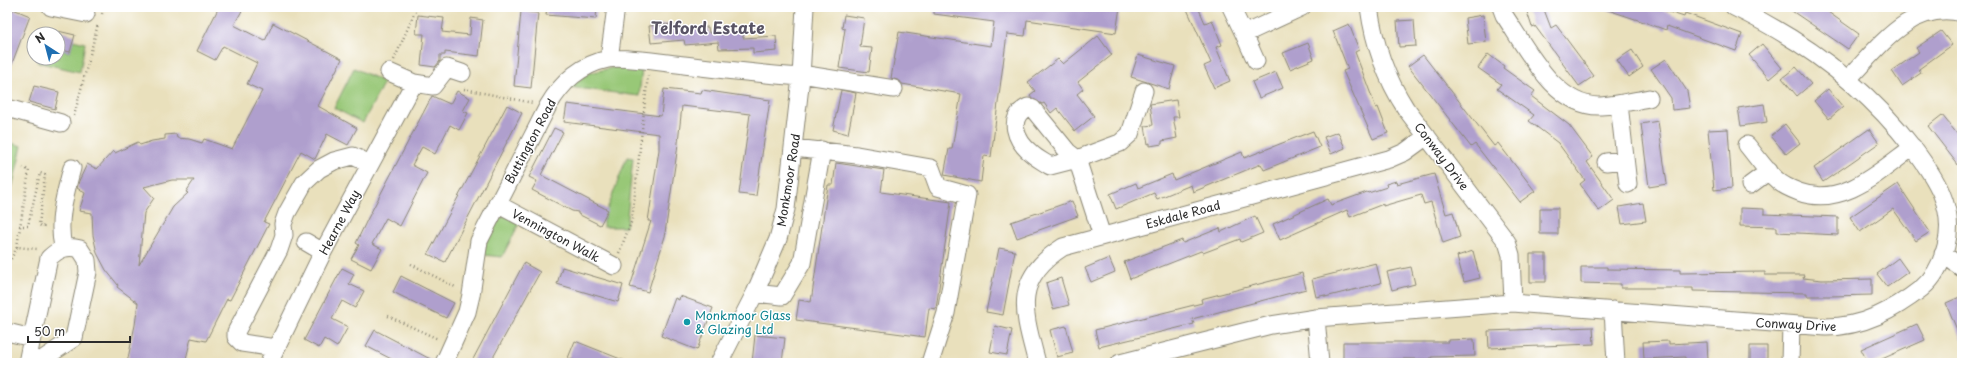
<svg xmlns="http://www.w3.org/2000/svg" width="1969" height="370" font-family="'Playpen Sans',sans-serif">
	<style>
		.green { fill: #98c877; stroke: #627a51 }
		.building { fill: #af9fcd; fill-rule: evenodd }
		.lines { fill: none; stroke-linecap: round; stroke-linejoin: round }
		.minor-casing { stroke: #8a8674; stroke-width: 19 }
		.path { stroke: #8a8674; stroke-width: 2.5; stroke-dasharray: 1 3; stroke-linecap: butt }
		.minor { stroke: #fff; stroke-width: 17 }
		.culture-dot { fill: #0f9aa8; stroke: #fff; stroke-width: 1.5 }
		.labels { text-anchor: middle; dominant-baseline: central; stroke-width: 3; stroke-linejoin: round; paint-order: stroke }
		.street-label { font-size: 12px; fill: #2b2b2b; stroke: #fff }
		.culture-label { font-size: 12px; fill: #0d838f; stroke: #fff; text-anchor: start }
		.district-label { font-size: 16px; font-weight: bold; fill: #595464; stroke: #fff }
	</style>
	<rect width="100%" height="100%" fill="#fff"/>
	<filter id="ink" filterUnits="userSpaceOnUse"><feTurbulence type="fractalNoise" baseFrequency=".025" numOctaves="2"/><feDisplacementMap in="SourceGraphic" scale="8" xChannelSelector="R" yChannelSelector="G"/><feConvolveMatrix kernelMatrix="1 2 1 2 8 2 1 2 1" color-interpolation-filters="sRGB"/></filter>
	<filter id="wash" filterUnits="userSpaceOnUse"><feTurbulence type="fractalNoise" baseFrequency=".012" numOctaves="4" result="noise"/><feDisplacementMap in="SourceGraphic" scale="16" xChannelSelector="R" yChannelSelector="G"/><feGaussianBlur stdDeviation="0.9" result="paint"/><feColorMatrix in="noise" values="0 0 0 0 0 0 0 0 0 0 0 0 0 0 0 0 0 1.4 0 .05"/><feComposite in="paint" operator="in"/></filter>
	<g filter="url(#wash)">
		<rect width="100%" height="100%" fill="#e9e0bc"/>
		<path class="green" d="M73,40L85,43L80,72L37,62L39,58H58V49L70,52Z
			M616,67L642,69L639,96L569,87L589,73Z
			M354,68L384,82L363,123L334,108Z
			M7,142L22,146L7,209Z
			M627,157L633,158L626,227H603V220Z
			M504,216L521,220L502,257L483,255C485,241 491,223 504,216Z"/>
		<g id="blocks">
			<path class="building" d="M219,7H244L234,25L265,41L273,23L342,59L318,106L357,128L348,145L327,134L315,159L301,151L264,222L269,224L230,300L227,299L206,341L191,338L185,363H127L135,325L138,303L117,287L118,285L106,270L97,253L93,235L92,213L79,211L85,193L77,188L79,181L87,164L97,169L113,151L115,153L138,142L140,145L152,141L165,139V135L176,134L177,138L189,139L202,143L204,139L232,149L262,91L247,84L257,63L223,46L215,60L197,51ZM172,180H194L186,192L188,193L173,207L139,265L144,213L154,198L144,187Z
				M547,7H597L596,19L546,15Z
				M934,7H1019L1035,9L1036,7H1120L1116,33L1027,20L1025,36L1007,34L991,157L984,156L981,182L944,175L949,149H952L961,94L902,84L900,81L891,78L899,32L991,46L994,22L934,14Z
				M1186,7H1198L1205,23L1212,20L1222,45L1216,47L1230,81L1214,88L1204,66L1211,63Z
				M1532,7H1543L1551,28L1556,25L1594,76L1579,86L1535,26L1532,27L1526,9Z
				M1605,7H1654L1684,17L1685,13L1742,34L1736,51L1667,26L1666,30L1644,22L1605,9Z
				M1786,7H1821L1859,34L1848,49Z
				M13,9L30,16L8,74H7V24Z
				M521,11L538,13L531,88L514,86Z
				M418,15L444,18L442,32L470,35L471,18L483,20L479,56L445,52V55H440V61L435,67L421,65L424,34H416Z
				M844,15L864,18L860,47L872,48L869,72L839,68L845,29L842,28Z
				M1483,15L1486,42L1468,44L1465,18Z
				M1414,20L1416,46L1399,47L1397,21Z
				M673,24V30L708,27L709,33L743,32V38L776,36L777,51L753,53V48L719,49L718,42L685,45L684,40L651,43L649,26Z
				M1349,24L1359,50L1355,52L1376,108L1378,107L1388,133L1373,139L1343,71L1348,69L1333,31Z
				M58,31L75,35L70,52L58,49Z
				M1941,31L1952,45L1919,69L1921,73L1902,86L1892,71L1919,52L1916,48Z
				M1098,36L1112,55L1078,82L1083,89L1077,94L1094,116L1075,131L1057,108L1051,113L1044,103L1042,104L1032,98L1030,95L1035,91L1028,82L1058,59L1063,64Z
				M1308,43L1314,59L1290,69L1283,53Z
				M1762,44L1782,68L1769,79L1749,55Z
				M1632,50L1643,67L1629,77L1617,60Z
				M1488,54L1504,66L1503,68L1535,91L1531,96L1569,125L1593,157L1587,162L1614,200L1599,211L1580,184L1585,180L1558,143L1529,121L1534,115L1497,89L1501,84L1478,68Z
				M1138,55L1175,66L1169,89L1131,77Z
				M1423,55L1494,146L1498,143L1535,191L1520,202L1475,144L1471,147L1408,66Z
				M1666,59L1687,91L1690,108L1672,110L1671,98L1651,69Z
				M1796,67L1811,84L1797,96L1782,78Z
				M1276,72L1283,88L1259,98L1252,82Z
				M34,86L59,92L55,109L29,102Z
				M664,89L701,93L702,90L770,100L756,196L739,194L750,114L682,106L677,152L665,233H666L648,292L630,287L651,221H648L659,150V134L564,122L567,104L661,116Z
				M1828,89L1843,107L1829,119L1814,101Z
				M841,90L856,93L848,134L833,130Z
				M457,91L470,98L463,111L468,113L459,130L450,125L435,154L422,147L412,165L427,173L400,226L386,218L372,244L382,249L371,269L351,259L359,245L356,243L367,220L432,96L450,104Z
				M1176,100L1179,117H1173L1177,138L1162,141V144L1150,146V143L1148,144L1145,126L1153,125L1150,104Z
				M1764,104L1767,122L1741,126L1738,108Z
				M507,105L522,113L445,262L428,254Z
				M1942,115L1962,140V170L1928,126Z
				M1658,121L1667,184L1649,187L1641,124Z
				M1785,124L1800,143L1786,154L1771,136Z
				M554,128L563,132L541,175L608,210L600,225L578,214V212L572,211L532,190L537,181L529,177Z
				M1728,129L1732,188L1714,190L1708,130Z
				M1869,129L1879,143L1823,182L1814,168Z
				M1313,131L1320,147L1264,170L1261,164L1193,192L1191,185L1157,199L1154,193L1116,209L1110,194L1136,183L1138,188L1172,174L1174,180L1242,152L1244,158Z
				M1338,132L1345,148L1331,154L1324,137Z
				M836,163L884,170L881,192L951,202L936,309L929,308L925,337L796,320L799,300L811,302L828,185H833Z
				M1434,174L1446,214L1453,212L1460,237L1443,243L1431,202L1424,204L1421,195L1383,206V204L1350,217L1347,210L1280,240L1273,224L1328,199L1331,205L1367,192L1368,193L1387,187L1386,184L1396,181L1397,184Z
				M1898,184L1930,232L1916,241L1893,209L1860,232L1850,217Z
				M1072,201L1078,216L1017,238L1011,222Z
				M1643,203L1646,221L1622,224L1619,207Z
				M1540,208H1558V234H1540Z
				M1740,208L1764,209V214L1838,217V235L1777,232V227L1740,226Z
				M1255,216L1263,233L1241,242L1240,239L1203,253L1201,251L1130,279L1124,262L1182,240L1183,243L1220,228L1221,232Z
				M999,248L1015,251L1003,315L986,312Z
				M1473,251L1480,278L1464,282L1457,256Z
				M1530,254H1546V282H1530Z
				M1109,258L1115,272L1091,282L1085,268Z
				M1898,258L1908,272L1887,287L1877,274Z
				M524,263L540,272L490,363H471Z
				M1376,263L1381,283L1325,297V295L1316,297L1312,279Z
				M562,267L623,285L618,302L557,284Z
				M1411,267L1415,284L1392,290L1387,272Z
				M1581,267H1607V269L1680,270V273L1765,272V275H1804L1803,278L1822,280L1872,279V295L1830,296H1807V293L1693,291V288H1621V284L1581,283Z
				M342,268L354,274L349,284L364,291L355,308L342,301L332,319L348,327L337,347L324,339L319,348L304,340Z
				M1302,273L1306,289L1192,319L1194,324L1099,347L1095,330L1202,303L1201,299Z
				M401,276L454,303L446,318L393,292Z
				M1061,278L1069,305L1053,309L1046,283Z
				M680,296L713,308L697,350L661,336L675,298L679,300Z
				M1962,296V342L1946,303Z
				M1917,324L1925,340L1873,363H1868L1861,349Z
				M995,326L1012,330L1007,355L990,352Z
				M1066,326L1073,353L1057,357L1050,330Z
				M1593,327L1594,344L1489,348L1488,331Z
				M375,330L434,361V363H399L366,346Z
				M755,335L785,338L782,363H752Z
				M1474,339L1475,356L1431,357V359H1343V342H1448V340Z
				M575,341L628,362V363H581L568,358Z
				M1669,341V344L1707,342L1708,360L1685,361V357L1644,359L1643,342Z
				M1750,346H1767V363H1750Z"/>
		</g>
	</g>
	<g filter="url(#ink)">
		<use href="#blocks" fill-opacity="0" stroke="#8a8674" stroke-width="1"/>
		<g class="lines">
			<g class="minor-casing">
				<path id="minor" d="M51,7L86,14
					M1231,7L1244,34L1302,7
					M1369,7C1374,44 1386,78 1406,109L1507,242L1511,255L1513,303
					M1501,7L1504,15C1526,47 1555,108 1601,106C1617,105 1633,101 1649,98
					M1244,34L1256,61
					M609,59L616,7
					M389,72L414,83
					M801,74L894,89
					M1849,78C1879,47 1912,0 1962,13
					M1619,104L1628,184
					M1028,107L1033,109L1068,152L1077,159L1050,166C1044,162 1036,158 1031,153C1016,141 1006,117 1028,107Z
					M7,108L61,123
					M1747,145C1757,157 1766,171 1777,180C1783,186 1791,189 1799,192C1842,208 1880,171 1913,147
					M794,148L857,155L931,168L938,187L967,195L946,313L930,363
					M1606,162L1625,160
					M1750,185L1769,171
					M497,204L614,266
					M1102,236L1077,159L1120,143L1130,134L1144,91
					M306,242L323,252
					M63,247C57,220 65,195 72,168
					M1943,254L1962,268
					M755,293L782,296L802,263L822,150
					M1613,310L1616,363
					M1316,318L1320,363
					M7,332L32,338L27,363
					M32,338L49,258C59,249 66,245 80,249L87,260L88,272L74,338L37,363
					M276,348L242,343L236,337V332L279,250L284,235L283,224L287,213L304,183L319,169L334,161L353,156L370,164
					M269,363L323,252L414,83L433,86L447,68L462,73
					M444,363L467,312L471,295L479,241L548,106C562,82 580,65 608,59C624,56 665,63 684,65C723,70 762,74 801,77
					M719,363L755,293L778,239L786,209L801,77L805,7
					M1037,363C1024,313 1011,280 1063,247L1389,159L1405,152L1427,136
					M1120,363L1271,325L1316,318L1513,303L1826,327C1863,327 1894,310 1922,288C1934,278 1942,262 1946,246C1956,208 1935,177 1913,148C1865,85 1805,41 1734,7
					M1790,363L1791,325"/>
			</g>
			<path class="path" d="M102,14L104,7
				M394,60L417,7
				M464,89L533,103
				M74,116L98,24
				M19,226H28L40,173L45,175L39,225L43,227L45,223
				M17,247L29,170L23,168
				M619,253L632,220L648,75
				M11,259L17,247L37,249
				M411,264L457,288
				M388,316L438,339"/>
			<use href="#minor" class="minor"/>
		</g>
	</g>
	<circle class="culture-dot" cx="687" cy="322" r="4"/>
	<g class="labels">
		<g class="street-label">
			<text transform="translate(530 141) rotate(-62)">Buttington Road</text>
			<text transform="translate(1442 156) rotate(53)">Conway Drive</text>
			<text transform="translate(788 180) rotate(-81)">Monkmoor Road</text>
			<text transform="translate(1183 214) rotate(-15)">Eskdale Road</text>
			<text transform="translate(339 222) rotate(-62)">Hearne Way</text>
			<text transform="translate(556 235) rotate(28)">Vennington Walk</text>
			<text transform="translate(1796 324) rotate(3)">Conway Drive</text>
		</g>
		<g class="culture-label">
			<text x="695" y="315">Monkmoor Glass<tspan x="695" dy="14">&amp; Glazing Ltd</tspan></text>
		</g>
		<g class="district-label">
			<text x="708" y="27">Telford Estate</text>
		</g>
	</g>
	<rect width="1969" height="370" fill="none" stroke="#fff" stroke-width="24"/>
	<g transform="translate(46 46) rotate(324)"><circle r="19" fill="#ffffff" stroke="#aaaaaa"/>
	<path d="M0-3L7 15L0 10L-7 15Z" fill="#1f6fb2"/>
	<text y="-6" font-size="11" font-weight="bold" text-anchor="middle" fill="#2b2b2b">N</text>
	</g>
	<path d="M28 336v6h102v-6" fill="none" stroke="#2b2b2b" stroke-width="2"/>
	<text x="34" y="336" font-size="12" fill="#2b2b2b" stroke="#ffffff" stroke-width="3" paint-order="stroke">50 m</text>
</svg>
